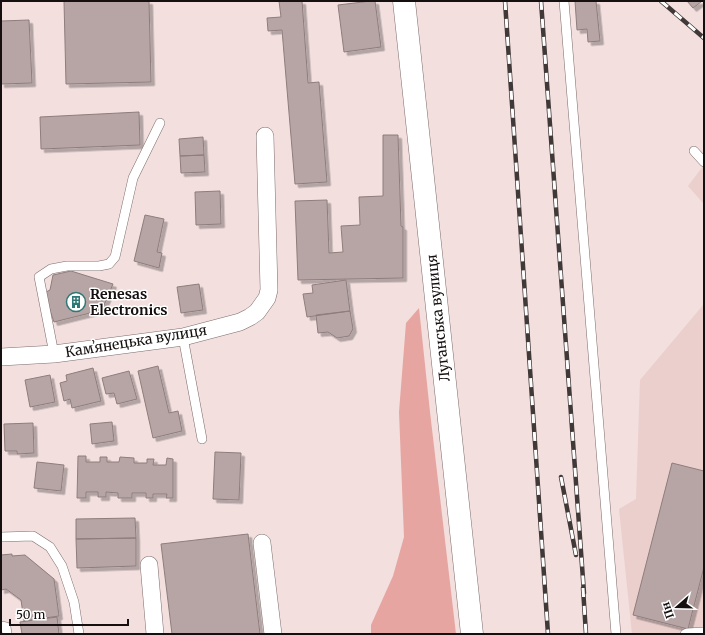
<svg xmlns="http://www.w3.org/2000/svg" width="705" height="635" font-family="Merriweather,serif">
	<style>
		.built { fill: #eacfcd }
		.green { fill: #e6a5a0 }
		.building { fill: #b6a5a4; stroke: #8e7d7c; filter: url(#shadow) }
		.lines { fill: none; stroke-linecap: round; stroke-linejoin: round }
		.lane-casing { stroke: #7d6d6c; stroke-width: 10 }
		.street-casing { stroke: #7d6d6c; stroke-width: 18 }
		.secondary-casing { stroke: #7d6d6c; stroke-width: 23 }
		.lane { stroke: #fff; stroke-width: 9 }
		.street { stroke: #fff; stroke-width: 17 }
		.secondary { stroke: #fff; stroke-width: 22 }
		.rail-casing { stroke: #413838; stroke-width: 4.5 }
		.rail { stroke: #fff; stroke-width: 3; stroke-dasharray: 9; stroke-linecap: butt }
		.labels { text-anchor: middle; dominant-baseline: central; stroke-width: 3; stroke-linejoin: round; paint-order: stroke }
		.poi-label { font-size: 14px; font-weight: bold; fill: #150f0f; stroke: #fff; text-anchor: start }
		.street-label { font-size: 14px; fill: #150f0f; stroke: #fff }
	</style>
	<defs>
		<filter id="shadow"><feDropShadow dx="3.5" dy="3.5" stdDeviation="0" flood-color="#0004"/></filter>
	</defs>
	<rect width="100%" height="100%" fill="#f2dfde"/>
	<path class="built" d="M704,165V204L688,186Z
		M704,304V634H632L619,509L636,499L640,380Z"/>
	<path class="green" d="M419,308L430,412L456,634H371V625L393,576L404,537L399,412L406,323Z"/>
	<path class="building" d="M64,1H149L151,82L66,84Z
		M279,1H302L308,83L319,82L327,182L295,184L282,30L268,31L267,18L281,17Z
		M371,1H375L381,47L344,52L338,5Z
		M575,1H596L600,41L588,42L587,29L577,30Z
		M687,1H700L701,2L693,8Z
		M29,20L32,83L1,84V21Z
		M139,112L140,145L41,149L40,117Z
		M383,135H398L401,226L403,227V278L298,280L295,201L327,200L329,253L343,252L341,226L360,225L359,197L383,196Z
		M203,137L204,155L180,156L179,139Z
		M204,155L205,172L181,173L180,156Z
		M220,191L221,224L196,225L195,192Z
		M145,215L164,219L157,252L162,253L159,268L134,261Z
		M71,271L113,284L102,310L54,322L44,293L50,290L53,275Z
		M346,280L350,311L307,317L303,294L313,293L312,285Z
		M199,284L203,310L181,313L177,287Z
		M350,311L353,329L349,336L337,338L328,332L318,333L316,315Z
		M158,366L169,413L178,411L182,431L153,438L138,371Z
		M93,368L101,401L72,408L70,399L64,401L60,383L67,381L66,375Z
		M129,371L137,399L117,404L114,393L106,394L102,378Z
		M50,375L55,402L30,407L25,380Z
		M112,422L114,441L92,444L90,424Z
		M33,423L34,453L17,454V451H5L4,424Z
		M215,452L241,453L239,500L213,499Z
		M78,456H86V462H100V457H107V462H119L120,457L134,458V463H147V459H154L153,465H166L167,458L173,459V498H166L167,494H153V498H146V493H132V498H118V493L106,492V497H98V492H86V498H77Z
		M37,462L64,465L61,491L34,488Z
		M672,463L704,471V567L688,629L633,615Z
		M135,518L136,538L76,539V519Z
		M248,534L260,634H172L161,544Z
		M136,538V566L77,568L76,539Z
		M1,553V555L12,554V556L25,555L54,579L59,616L24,621L21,600L6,589L1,590Z
		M57,617L59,634H22L20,622Z"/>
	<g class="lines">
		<g class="lane-casing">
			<path id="lane" d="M564,1L616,634
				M694,151L704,162
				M183,337L202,439
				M54,354L39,277L51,269L67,266H99L109,264L115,257L133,178L160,123
				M1,537L33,536L50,547L62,566L74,602L79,634
				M1,626L6,627L7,634
				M685,634L687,633L704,632"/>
		</g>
		<g class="street-casing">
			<path id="street" d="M1,357L54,354L183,337L240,322L250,317L257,312L267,298L269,290L265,136
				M262,543L273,634
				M149,565L155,634"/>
		</g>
		<g class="secondary-casing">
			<path id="secondary" d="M404,1L472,634"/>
		</g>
		<use href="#lane" class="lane"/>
		<use href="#street" class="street"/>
		<use href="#secondary" class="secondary"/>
		<g class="rail-casing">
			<path id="rail" d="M505,1L548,634
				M541,1L584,593
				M661,1L704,38
				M561,477L576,555
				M583,588L586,634"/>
		</g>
		<use href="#rail" class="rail"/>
	</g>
	<defs>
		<g id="building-ring" transform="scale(1)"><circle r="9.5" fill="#fff" stroke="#2e7876" stroke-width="1.5"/><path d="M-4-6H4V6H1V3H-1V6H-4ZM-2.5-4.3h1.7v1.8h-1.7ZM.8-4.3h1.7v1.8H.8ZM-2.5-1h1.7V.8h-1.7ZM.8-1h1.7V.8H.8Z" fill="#2e7876"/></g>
	</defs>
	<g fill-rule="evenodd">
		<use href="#building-ring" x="76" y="302"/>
	</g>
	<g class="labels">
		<g class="poi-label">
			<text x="90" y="294">Renesas<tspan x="90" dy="16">Electronics</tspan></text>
		</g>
		<g class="street-label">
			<text transform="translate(438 318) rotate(-96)">Луганська вулиця</text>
			<text transform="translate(136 341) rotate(-9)">Камʼянецька вулиця</text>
		</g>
	</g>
	<rect width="705" height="635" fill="none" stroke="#150f0f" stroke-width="4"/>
	<g transform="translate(677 607) rotate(250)" stroke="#ffffff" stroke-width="3" paint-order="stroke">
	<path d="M0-3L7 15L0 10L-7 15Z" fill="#150f0f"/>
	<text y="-6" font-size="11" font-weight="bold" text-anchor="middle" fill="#150f0f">Пн</text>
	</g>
	<path d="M10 619v6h118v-6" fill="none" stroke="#150f0f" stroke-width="2"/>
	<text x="16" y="619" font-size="12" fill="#150f0f" stroke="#ffffff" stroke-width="3" paint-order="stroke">50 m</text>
</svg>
